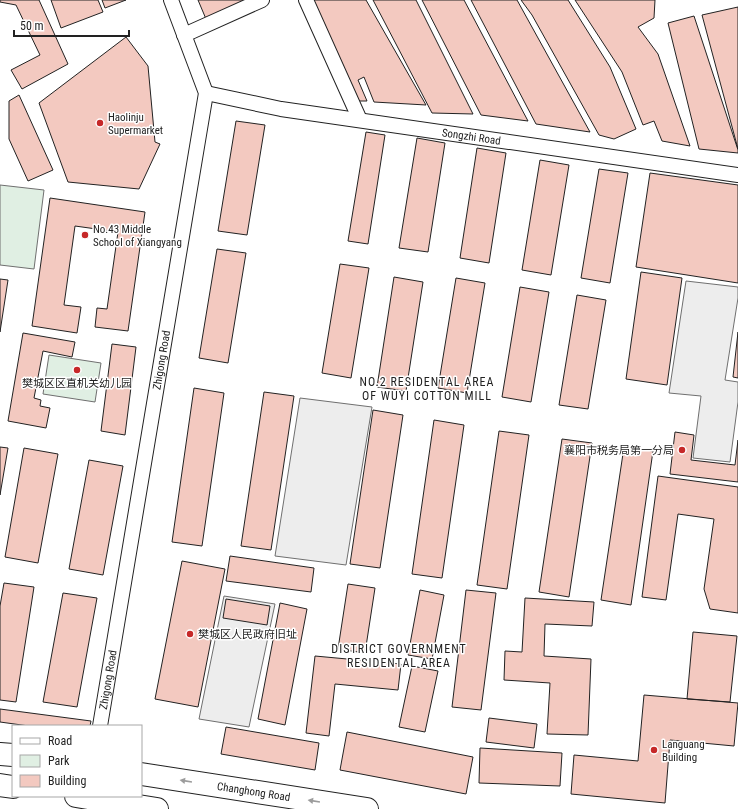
<svg xmlns="http://www.w3.org/2000/svg" width="738" height="809" font-family="'Roboto Condensed','Noto Sans SC',sans-serif">
	<style>
		.green { fill: #e0efe3; stroke: #6f6f6f }
		.parking { fill: #ededed; stroke: #6f6f6f }
		.building { fill: #f3c9c0; stroke: #222 }
		.lines { fill: none; stroke-linecap: round; stroke-linejoin: round }
		.minor-casing { stroke: #222; stroke-width: 16 }
		.trunk-casing { stroke: #222; stroke-width: 24 }
		.minor { stroke: #fff; stroke-width: 14 }
		.trunk { stroke: #fff; stroke-width: 22 }
		.oneway { fill: #9c9c9c }
		.poi-dot { fill: #c62828; stroke: #fff; stroke-width: 1.5 }
		.labels { text-anchor: middle; dominant-baseline: central; stroke-width: 3; stroke-linejoin: round; paint-order: stroke }
		.poi-label { font-size: 11px; fill: #222; stroke: #fff; text-anchor: start }
		.street-label { font-size: 11px; fill: #222; stroke: #fff }
		.neighbourhood-label { font-size: 12px; letter-spacing: 1px; fill: #222; stroke: #fff }
	</style>
	<rect width="100%" height="100%" fill="#fff"/>
	<path class="green" d="M0,185L44,190L34,269L0,265Z
		M49,355L101,363L95,402L43,394Z"/>
	<path class="parking" d="M686,281L738,287V298L725,380L738,382V402L730,462L693,458L701,396L669,393Z
		M300,398L372,407L346,565L275,556Z
		M224,596L275,604L249,727L199,719Z"/>
	<path class="building" d="M0,0H39L68,64L22,89L11,70L40,55L16,5L0,2Z
		M51,0H98L103,12L61,28Z
		M102,0H126L105,8Z
		M198,0H245L206,19Z
		M310,0H366L426,105L374,102L364,77L358,80L367,101H355Z
		M373,0H416L473,114L432,113Z
		M422,0H464L528,121L481,115Z
		M471,0H517L590,132L536,124Z
		M521,0H568L610,67L636,129L614,139L599,135L532,15Z
		M575,0H655L654,18L638,27L658,54L690,146L662,141L654,121L643,125L622,72Z
		M738,7V149L702,15Z
		M694,16L738,150V153L699,149L668,23Z
		M126,37L148,66L155,142L160,144L139,189L68,182L39,103Z
		M19,95L53,170L28,181L9,139V101Z
		M236,121L265,125L247,235L218,231Z
		M366,132L385,135L368,244L348,241Z
		M417,138L445,143L428,252L399,248Z
		M477,148L506,153L489,263L460,258Z
		M540,160L569,165L551,275L522,270Z
		M599,169L628,173L610,283L581,278Z
		M650,173L738,185V283L636,267Z
		M50,198L145,212L128,331L95,327L97,308L107,309L118,232L75,226L64,305L81,307L77,333L32,326Z
		M217,249L246,253L228,363L199,358Z
		M340,264L369,268L351,378L322,373Z
		M641,272L682,278L667,385L626,379Z
		M394,277L423,282L406,391L377,387Z
		M456,278L485,283L467,393L438,388Z
		M0,279L8,280L0,332Z
		M520,287L549,292L531,402L502,397Z
		M577,295L606,300L588,409L559,405Z
		M738,332V378L733,377Z
		M23,333L75,342L72,357L43,351L34,398L41,400L40,406L50,408L46,428L8,421Z
		M112,344L136,347L125,435L101,431Z
		M194,388L224,393L202,546L172,542Z
		M264,392L294,396L271,550L241,546Z
		M373,410L403,415L380,568L350,564Z
		M434,420L464,425L442,578L412,574Z
		M499,431L529,435L507,589L477,585Z
		M675,432L694,435L691,460L735,465L738,440V482L670,474Z
		M562,439L592,443L569,597L539,592Z
		M0,447L8,448L0,495Z
		M624,447L653,451L631,605L601,600Z
		M24,448L58,454L38,563L5,557Z
		M89,460L123,466L103,575L69,569Z
		M658,476L738,487V613L710,609L704,589L714,519L678,514L666,600L642,597Z
		M230,556L314,568L311,592L226,581Z
		M182,561L225,569L198,707L155,699Z
		M4,583L34,587L16,702L0,700V606Z
		M348,584L375,588L365,653L338,649Z
		M420,590L444,595L432,659L408,655Z
		M466,590L496,593L481,710L452,707Z
		M63,593L97,598L77,707L43,702Z
		M525,598L594,602L592,626L545,624L544,656L591,659L588,735L547,734L550,683L504,680L505,651L522,652Z
		M226,599L270,606L267,625L223,618Z
		M280,603L307,609L285,725L258,719Z
		M693,632L737,636L730,702L687,699Z
		M315,656L401,664L398,690L335,684L329,736L306,733Z
		M412,666L438,671L425,732L399,727Z
		M644,695L738,703L734,746L670,740L665,803L571,794L574,755L638,761Z
		M0,709L91,721L90,726H29L0,722Z
		M489,718L537,724L534,748L486,742Z
		M226,727L319,743L315,770L221,754Z
		M347,732L473,757L466,794L340,770Z
		M480,748L562,753L560,786L479,783Z"/>
	<g class="lines">
		<g class="minor-casing">
			<g id="minor">
				<path d="M306,0L360,120"/>
				<path d="M184,35L262,0"/>
				<path id="s1" d="M206,93L281,109L738,175"/>
				<path id="s2" d="M100,726L206,93L171,0"/>
			</g>
		</g>
		<g class="trunk-casing">
			<g id="trunk">
				<path d="M0,754L13,755"/>
				<path id="s3" d="M141,774L367,809"/>
				<path d="M0,785L13,787"/>
				<path d="M76,796L157,809"/>
			</g>
		</g>
		<use href="#minor" class="minor"/>
		<use href="#trunk" class="trunk"/>
	</g>
	<defs><path id="oneway-solid" d="M-6-.8H1V-3.2L6.5 0L1 3.2V.8H-6Z"/></defs>
	<g class="oneway">
		<use href="#oneway-solid" transform="translate(186 781) rotate(-171)"/>
		<use href="#oneway-solid" transform="translate(314 801) rotate(-171)"/>
	</g>
	<g class="poi-dot">
		<circle cx="100" cy="123" r="4"/>
		<circle cx="85" cy="235" r="4"/>
		<circle cx="77" cy="370" r="4"/>
		<circle cx="682" cy="450" r="4"/>
		<circle cx="190" cy="634" r="4"/>
		<circle cx="654" cy="750" r="4"/>
	</g>
	<g class="labels">
		<g class="poi-label">
			<text x="108" y="117">Haolinju<tspan x="108" dy="13">Supermarket</tspan></text>
			<text x="93" y="229">No.43 Middle<tspan x="93" dy="13">School of Xiangyang</tspan></text>
			<text x="77" y="383" text-anchor="middle">樊城区区直机关幼儿园</text>
			<text x="674" y="450" text-anchor="end">襄阳市税务局第一分局</text>
			<text x="198" y="634">樊城区人民政府旧址</text>
			<text x="662" y="744">Languang<tspan x="662" dy="13">Building</tspan></text>
		</g>
		<g class="street-label">
			<text stroke="none"><textPath href="#s1" startOffset="269">Songzhi Road</textPath></text>
			<text stroke="none"><textPath href="#s2" startOffset="371">Zhigong Road</textPath></text>
			<text stroke="none"><textPath href="#s2" startOffset="47">Zhigong Road</textPath></text>
			<text stroke="none"><textPath href="#s3" startOffset="114">Changhong Road</textPath></text>
		</g>
		<g class="neighbourhood-label">
			<text x="427" y="382">NO.2 RESIDENTAL AREA<tspan x="427" dy="14">OF WUYI COTTON MILL</tspan></text>
			<text x="399" y="649">DISTRICT GOVERNMENT<tspan x="399" dy="14">RESIDENTAL AREA</tspan></text>
		</g>
	</g>
	<rect x="12" y="725" width="130" height="72" fill="#ffffff" stroke="#a7a7a7"/>
	<rect x="20" y="738" width="20" height="6" fill="#ffffff" stroke="#a7a7a7"/>
	<text x="48" y="745" font-size="12" fill="#222222">Road</text>
	<rect x="20" y="755" width="20" height="12" fill="#e0efe3" stroke="#a7a7a7"/>
	<text x="48" y="765" font-size="12" fill="#222222">Park</text>
	<rect x="20" y="775" width="20" height="12" fill="#f3c9c0" stroke="#a7a7a7"/>
	<text x="48" y="785" font-size="12" fill="#222222">Building</text>
	<path d="M14 30v6h115v-6" fill="none" stroke="#222222" stroke-width="2"/>
	<text x="20" y="30" font-size="12" fill="#222222" stroke="#ffffff" stroke-width="3" paint-order="stroke">50 m</text>
</svg>
